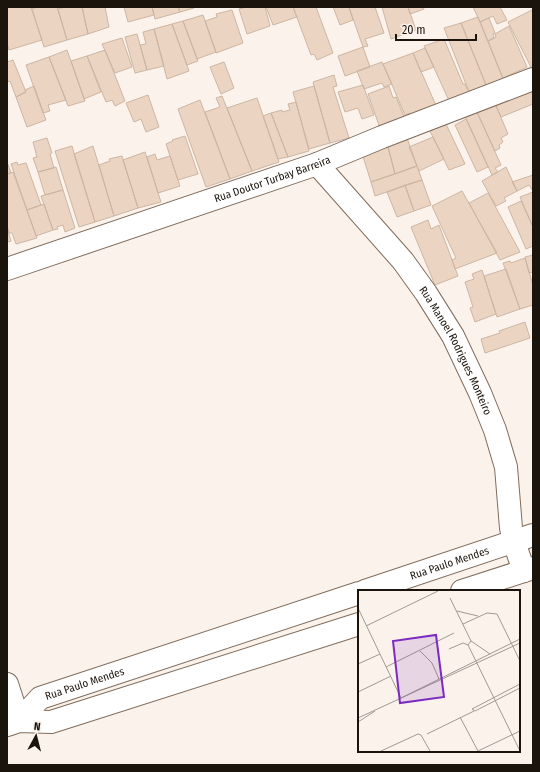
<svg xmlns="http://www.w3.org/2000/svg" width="540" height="772" font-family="'Fira Sans Condensed',sans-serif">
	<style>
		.building { fill: #ebd5c2; stroke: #ccb6a3 }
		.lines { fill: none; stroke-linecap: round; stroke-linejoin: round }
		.minor-casing { stroke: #806c5c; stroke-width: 24 }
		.minor { stroke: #fff; stroke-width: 22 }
		.labels { text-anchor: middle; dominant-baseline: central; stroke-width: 4; stroke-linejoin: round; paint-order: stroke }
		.street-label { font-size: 11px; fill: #1b140d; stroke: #fbf2eb }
		.inset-road { fill: none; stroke: #a19992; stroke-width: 1 }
		.view { fill: #7b2cbf; fill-opacity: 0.15; stroke: #7b2cbf; stroke-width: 2 }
		.inset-edge { fill: none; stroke: #1b140d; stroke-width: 2 }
	</style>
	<rect width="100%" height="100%" fill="#fbf2eb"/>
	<path class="building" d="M7,7H31L42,40L9,50L7,43Z
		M37,7H57L67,40L44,47L32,9Z
		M65,7H82L88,34L67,40L58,9Z
		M82,7H105L109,27L88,34Z
		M124,7H152L154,15L128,22Z
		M152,7H178L180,12L155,19Z
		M178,7H194V8L180,12Z
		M247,7H265L270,26L247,34L239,9Z
		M266,7H293L297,17L273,25Z
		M293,7H316L333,53L317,60L314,54L311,55Z
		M333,7H349L353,20L340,25Z
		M349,7H375L384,33L365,39L368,46L363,47Z
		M382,7H408L416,30L391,39Z
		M408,7H423L424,9L410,14Z
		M473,7H500L507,20L497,24L493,16L480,22Z
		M232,10L243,43L216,53L205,21L217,17L216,14Z
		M532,10L533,12V71L508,22Z
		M203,15L216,52L197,59L183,21Z
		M478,17L505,84L488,90L461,23Z
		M489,18L495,33L493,34L494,38L488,41L480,22Z
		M183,21L198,61L187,65L172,24Z
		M461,23L488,90L471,97L444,28Z
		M172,24L189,71L167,79L154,29Z
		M509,26L527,67L503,78L488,41L496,37L495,34Z
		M154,29L164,66L147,70L140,45L146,44L143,32Z
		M137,34L147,70L135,73L125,37Z
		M122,38L132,67L115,73L102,44Z
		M444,39L463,84H465L471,97L451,105L424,46Z
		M363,47L370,67L345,76L338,56Z
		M425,48L434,67L421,72L413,53Z
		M67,50L85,101L68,106L49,57Z
		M105,50L125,101L115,106L112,100L106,102L87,56Z
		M413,53L438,110L412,120L410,113L405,115L383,64Z
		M87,56L101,92L84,99L71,61Z
		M49,57L66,100L48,105L50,111L43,113L26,65Z
		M13,60L26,92L16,97L10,81L7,82V62Z
		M224,62L234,88L221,94L210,67Z
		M382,62L392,84L384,87L382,83L364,89L357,71Z
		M334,75L337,86L333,87L349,138L330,143L313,82Z
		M363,85L374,115L362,119L358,108L345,112L338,92Z
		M34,86L46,120L27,127L16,97L26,92L25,90Z
		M314,86L330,143L309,149L293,92Z
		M389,86L393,98L396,97L405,119L380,128L368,94Z
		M533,88V104L501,117L495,104Z
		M148,95L159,127L146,132L141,119L134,122L126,103Z
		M222,96L252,171L230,179L205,112L220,107L216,98Z
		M257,98L279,162L252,171L227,108Z
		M200,100L230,179L206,187L178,109Z
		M494,101L508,134L501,138L503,142L499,145L500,148L495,151L476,110Z
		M296,102L309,151L288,157L271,113L282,110V112L290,110L288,104Z
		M476,110L501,165L495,168L498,172L492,175L465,116Z
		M271,113L288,157L278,159L263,116Z
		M466,119L488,167L477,172L455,125Z
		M445,122L465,164L449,170L429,129Z
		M185,136L198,174L178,180L166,144L173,141L172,140Z
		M433,137L444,159L419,171L409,147Z
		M47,138L52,153L50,154L54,168L38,172L33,158L37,157L33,142Z
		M407,138L417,166L395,174L387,143Z
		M387,143L395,174L371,182L361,150Z
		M72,146L95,222L79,227L55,151Z
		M93,146L114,216L95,222L74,154Z
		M145,152L161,202L138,208L123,160Z
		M155,154L157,160L170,156L180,186L158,193L147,157Z
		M122,156L138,208L114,216L99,165L110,161L109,159Z
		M7,162L11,173L7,174Z
		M17,162L18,165L26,163L41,205L27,210L11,164Z
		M417,166L422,180L375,196L371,182Z
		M56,167L63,190L45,195L38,172Z
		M506,167L517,191L504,198L506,201L496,206L482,181Z
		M13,172L37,238L16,244L12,233H9L7,225V174Z
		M533,175V191L529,185L517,191L512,182Z
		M422,180L431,205L414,211L405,185Z
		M405,185L414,211L397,217L387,192Z
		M63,190L75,228L65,232L63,225L57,227L58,229L53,230L41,196Z
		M462,191L497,253L455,269L452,260L456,258L432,206Z
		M533,192V227L520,197Z
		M488,193L520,252L500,260L469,203Z
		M521,201L533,227V246L526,249L508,207Z
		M44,204L53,230L36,236L27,210Z
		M428,220L431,229L439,225L458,276L435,285L411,227Z
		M7,228L11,241L7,242Z
		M533,255V272L529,273L525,257Z
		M525,258L533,285V305L520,309L503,263L510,261L511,263Z
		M506,269L520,309L497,317L484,276Z
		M482,270L496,314L475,322L470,308L473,307L465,282L474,279L472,274Z
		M525,322L530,338L485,353L481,339L500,333L499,331Z"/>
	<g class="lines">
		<g class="minor-casing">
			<g id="minor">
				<path id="s1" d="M317,164L403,261L426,293L453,336L480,393L495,430L506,467L511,528L514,542L524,571"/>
				<path id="s2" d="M7,269L317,164L382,137L533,79"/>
				<path id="s3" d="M365,591L533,535"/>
				<path d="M462,591L533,568"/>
				<path d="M7,684L19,721"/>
				<path id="s4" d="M19,721L40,698L359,593"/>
				<path d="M7,725L19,721L51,722L359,624"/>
			</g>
		</g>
		<use href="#minor" class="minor"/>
	</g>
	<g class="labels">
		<g class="street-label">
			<text stroke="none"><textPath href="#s2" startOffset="280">Rua Doutor Turbay Barreira</textPath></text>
			<text stroke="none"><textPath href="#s1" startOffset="234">Rua Manoel Rodrigues Monteiro</textPath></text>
			<text stroke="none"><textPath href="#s3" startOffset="89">Rua Paulo Mendes</textPath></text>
			<text stroke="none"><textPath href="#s4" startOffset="78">Rua Paulo Mendes</textPath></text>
		</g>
	</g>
	<g transform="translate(358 590)">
		<rect width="162" height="162" fill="#fbf2eb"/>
		<path class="inset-road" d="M92,8L113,51L132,64M0,18L43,108M99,21L120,26M105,34L129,23L139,24L162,71M8,36L80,1M110,55L162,161M91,59L105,53L110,55L113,51M62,61L74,73L81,89M0,74L22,64M28,77L96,43M162,94L114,119L117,121L162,98M0,102L33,86M43,108L162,49M102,127L120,161M0,128L162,53M0,132L17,121M69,144L116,121M23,161L60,144L63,145L72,161M120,161L162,141"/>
		<path class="view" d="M78,45L86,107L42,113L35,51Z"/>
		<rect width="162" height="162" class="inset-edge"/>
	</g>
	<rect width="540" height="772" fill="none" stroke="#1b140d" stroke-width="16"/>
	<g transform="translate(36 736) rotate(7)" stroke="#fbf2eb" stroke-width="3" paint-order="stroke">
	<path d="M0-3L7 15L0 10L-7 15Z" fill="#1b140d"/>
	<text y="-6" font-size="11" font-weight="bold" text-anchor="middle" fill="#1b140d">N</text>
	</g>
	<path d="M396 34v6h80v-6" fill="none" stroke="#1b140d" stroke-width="2"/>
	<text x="402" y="34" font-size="12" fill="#1b140d" stroke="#fbf2eb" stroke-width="3" paint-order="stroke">20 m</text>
</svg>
